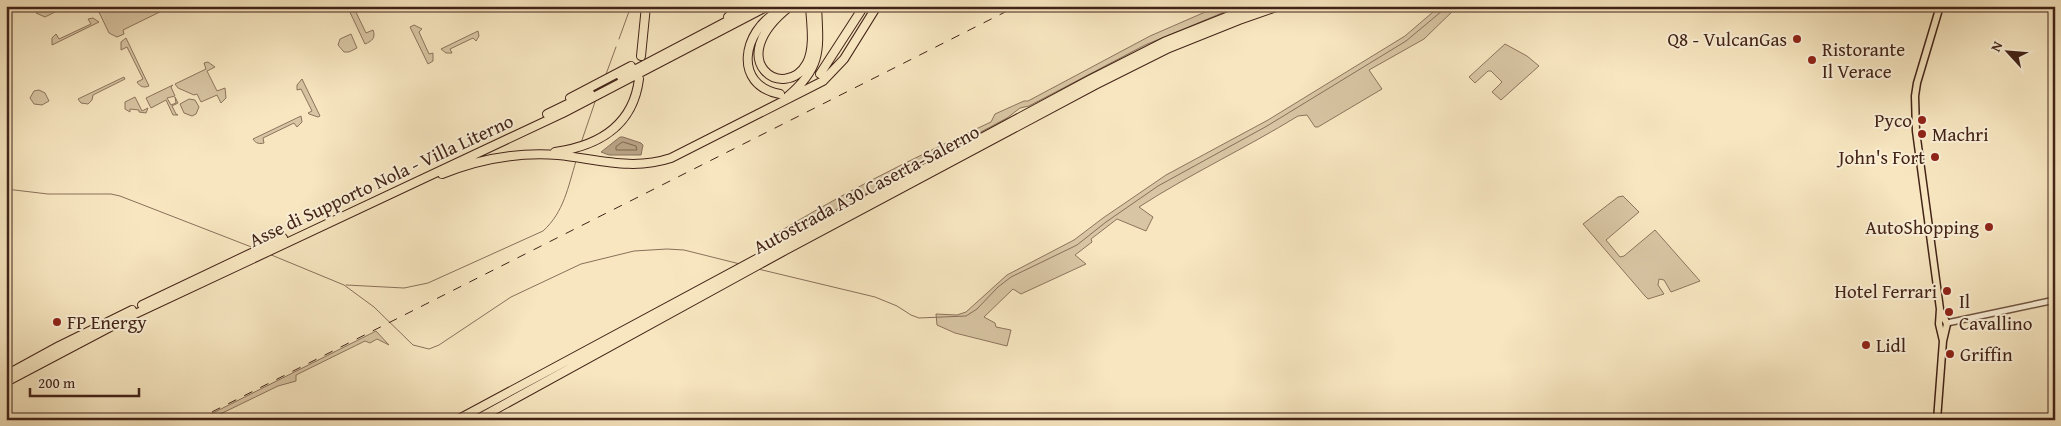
<svg xmlns="http://www.w3.org/2000/svg" width="2061" height="426" font-family="'Gentium Book Plus',serif">
	<style>
		.green { fill: #d8c5a3; stroke: #8d745d }
		.water { fill: #b9a487; stroke: #89705a }
		.lines { fill: none; stroke-linecap: round; stroke-linejoin: round }
		.shore { stroke: #7e644f; stroke-width: 1 }
		.stream { stroke: #89705a; stroke-width: 1 }
		.minor-casing { stroke: #6f5441; stroke-width: 8 }
		.major-casing { stroke: #422317; stroke-width: 9 }
		.highway-casing { stroke: #422317; stroke-width: 10 }
		.minor { stroke: #faefd6; stroke-width: 5 }
		.major { stroke: #f7e6c0; stroke-width: 6 }
		.highway { stroke: #f7e6c0; stroke-width: 8 }
		.rail { stroke: #422317; stroke-width: 1; stroke-dasharray: 9 9; stroke-linecap: butt }
		.poi-dot { fill: #8f2418; stroke: #faefd6; stroke-width: 2 }
		.labels { text-anchor: middle; dominant-baseline: central; stroke-width: 4; stroke-linejoin: round; paint-order: stroke }
		.poi-label { font-size: 19px; fill: #422317; stroke: #faefd6; text-anchor: start }
		.street-label { font-size: 19px; fill: #422317; stroke: #faefd6 }
	</style>
	<rect width="100%" height="100%" fill="#f7e6c0"/>
	<filter id="stains"><feTurbulence type="fractalNoise" baseFrequency=".004" numOctaves="4"/><feColorMatrix values="0 0 0 0 .2 0 0 0 0 .09 0 0 0 0 .02 0 0 0 .5 -.17"/></filter>
	<radialGradient id="worn" r=".72"><stop offset=".6" stop-color="#630" stop-opacity="0"/><stop offset="1" stop-color="#630" stop-opacity=".3"/></radialGradient>
	<path class="green" d="M49,6H67L45,17L36,13Z
		M96,6H172L123,30L124,34L117,37L109,33Z
		M347,6H353L366,33L373,30C376,38 372,41 365,44Z
		M1219,6H1239L1145,45L1029,106L1020,108L1007,118L757,252L758,245C832,198 911,159 991,122L995,114L1024,101H1028L1150,36Z
		M1440,6H1458L1424,39L1369,70L1382,89L1318,127H1315L1307,115L1298,116C1246,148 1190,174 1139,207L1153,217L1146,231L1117,219L1091,239L1092,242L1075,255L1086,264L1021,294L1013,289L984,317L995,323L996,327L1011,330L1007,346L955,333L937,325L936,314L957,315L966,312L1007,275L1074,240L1103,218L1166,175L1268,120L1405,36Z
		M93,18L99,22L52,45V38L56,34L59,39L91,24L88,19Z
		M414,25L422,29L419,32L429,54L433,53V61L428,64L410,27Z
		M478,31L479,36L476,41L473,38L450,49L452,53H446L441,49Z
		M351,34L357,48L349,52H344L338,45L340,39Z
		M126,38L149,86C144,88 140,87 137,82L143,79L127,47L121,50V42Z
		M1505,44L1527,56L1539,66L1501,100L1492,92L1502,82L1491,71H1488L1475,83L1469,77Z
		M208,62L215,67L207,71L217,91L225,88L226,98L221,103L217,95L201,102L197,94L194,95L178,88L175,84L206,69L204,63Z
		M124,77L125,79L93,95L92,100L88,104L81,103L78,99Z
		M302,79L320,116L318,117L309,114L308,113L312,111L301,89L297,90V85Z
		M173,85L171,87L175,96L167,98L171,105L176,103L175,97L178,103L172,106L176,114L178,115H173L166,100L151,108L146,98Z
		M39,90L45,93L49,101L42,105L34,104L30,98L34,91Z
		M135,97L142,111L148,108L146,113L139,112V110L130,109V112L125,109V102Z
		M189,99L195,100L199,107L196,114L192,116L184,113L180,104Z
		M301,116L302,122L297,127L294,123L263,138L264,143C260,144 256,144 253,139Z
		M1623,196L1639,212L1606,240L1620,257L1624,256L1655,230L1700,281L1671,292L1664,280L1659,279L1658,285L1664,294L1648,299L1645,296L1583,224L1618,197Z
		M376,331L389,345L377,339L370,343L365,341L296,375V381L278,386L208,420H199Z"/>
	<path class="water" d="M620,137H623L641,143L643,145L641,155H609L601,152Z"/>
	<g class="lines">
		<path class="shore" d="M623,142L636,146L637,150H616V147Z"/>
		<path class="stream" d="M619,39L631,6
			M605,77L616,47
			M581,143L596,99
			M6,189L48,194H111L120,196L254,248
			M269,254L344,285L374,307L413,345L429,349L439,345L511,297L581,264L634,251L667,249L684,250L740,264
			M758,269L875,297L897,306L911,315L919,318L966,316L977,309L998,287L1011,277L1077,245L1106,222L1158,186L1267,126L1406,41L1448,6
			M346,285L404,288L428,283L543,231C564,212 568,187 576,161"/>
		<g class="minor-casing">
			<path id="minor" d="M1947,323L2055,300"/>
		</g>
		<g class="major-casing">
			<path id="major" d="M1940,6L1917,83L1915,96L1916,131L1940,309L1939,324L1943,341
				M1937,420L1943,341L1947,324L1942,313"/>
		</g>
		<g class="highway-casing">
			<path id="highway" d="M1647,6H1660
				M789,7C721,61 785,103 807,63C815,47 811,24 810,6
				M777,12C743,31 732,85 780,94
				M728,17L740,6
				M641,56L646,6
				M820,74L864,6
				M621,77L756,6
				M787,97C823,67 819,49 817,6
				M570,98L631,66
				M547,114L590,93
				M555,152C598,146 633,126 639,79
				M442,174C479,159 518,152 558,155C597,159 632,171 671,158L823,81L844,59L877,6
				M142,305L283,238
				M6,375L59,346L132,310
				M6,382L133,315L563,113L768,6
				M457,420L1091,79L1164,42L1254,6
				M476,420L782,252L1095,85L1169,48L1239,20L1279,6"/>
		</g>
		<use href="#minor" class="minor"/>
		<use href="#major" class="major"/>
		<use href="#highway" class="highway"/>
		<path class="rail" d="M196,420L1017,6"/>
	</g>
	<g class="poi-dot">
		<circle cx="1797" cy="39" r="5"/>
		<circle cx="1812" cy="60" r="5"/>
		<circle cx="1922" cy="120" r="5"/>
		<circle cx="1922" cy="134" r="5"/>
		<circle cx="1935" cy="157" r="5"/>
		<circle cx="1989" cy="227" r="5"/>
		<circle cx="1947" cy="291" r="5"/>
		<circle cx="1949" cy="312" r="5"/>
		<circle cx="57" cy="322" r="5"/>
		<circle cx="1866" cy="345" r="5"/>
		<circle cx="1950" cy="354" r="5"/>
	</g>
	<g class="labels">
		<g class="poi-label">
			<text x="1787" y="39" text-anchor="end">Q8 - VulcanGas</text>
			<text x="1822" y="49">Ristorante<tspan x="1822" dy="22">Il Verace</tspan></text>
			<text x="1912" y="120" text-anchor="end">Pyco</text>
			<text x="1932" y="134">Machri</text>
			<text x="1925" y="157" text-anchor="end">John's Fort</text>
			<text x="1979" y="227" text-anchor="end">AutoShopping</text>
			<text x="1937" y="291" text-anchor="end">Hotel Ferrari</text>
			<text x="1959" y="301">Il<tspan x="1959" dy="22">Cavallino</tspan></text>
			<text x="67" y="322">FP Energy</text>
			<text x="1876" y="345">Lidl</text>
			<text x="1960" y="354">Griffin</text>
		</g>
		<g class="street-label">
			<text transform="translate(381 180) rotate(-25)">Asse di Supporto Nola - Villa Literno</text>
			<text transform="translate(866 189) rotate(-28)">Autostrada A30 Caserta-Salerno</text>
		</g>
	</g>
	<rect width="2061" height="426" fill="none" stroke="#f7e6c0" stroke-width="25"/>
	<rect x="8" y="8" width="2046" height="411" fill="none" stroke="#422317" stroke-width="2.5"/>
	<rect x="12" y="12" width="2036" height="401" fill="none" stroke="#422317"/>
	<g transform="translate(2008 52) rotate(296)" stroke="#faefd6" stroke-width="4" paint-order="stroke">
	<path d="M0-4L9 19L0 12L-9 19Z" fill="#422317"/>
	<text y="-8" font-size="14" font-weight="bold" text-anchor="middle" fill="#422317">N</text>
	</g>
	<path d="M30 388v8h109v-8" fill="none" stroke="#422317" stroke-width="2.5"/>
	<text x="38" y="388" font-size="15" fill="#422317" stroke="#faefd6" stroke-width="4" paint-order="stroke">200 m</text>
	<rect width="100%" height="100%" filter="url(#stains)"/>
	<rect width="100%" height="100%" fill="url(#worn)"/>
</svg>
